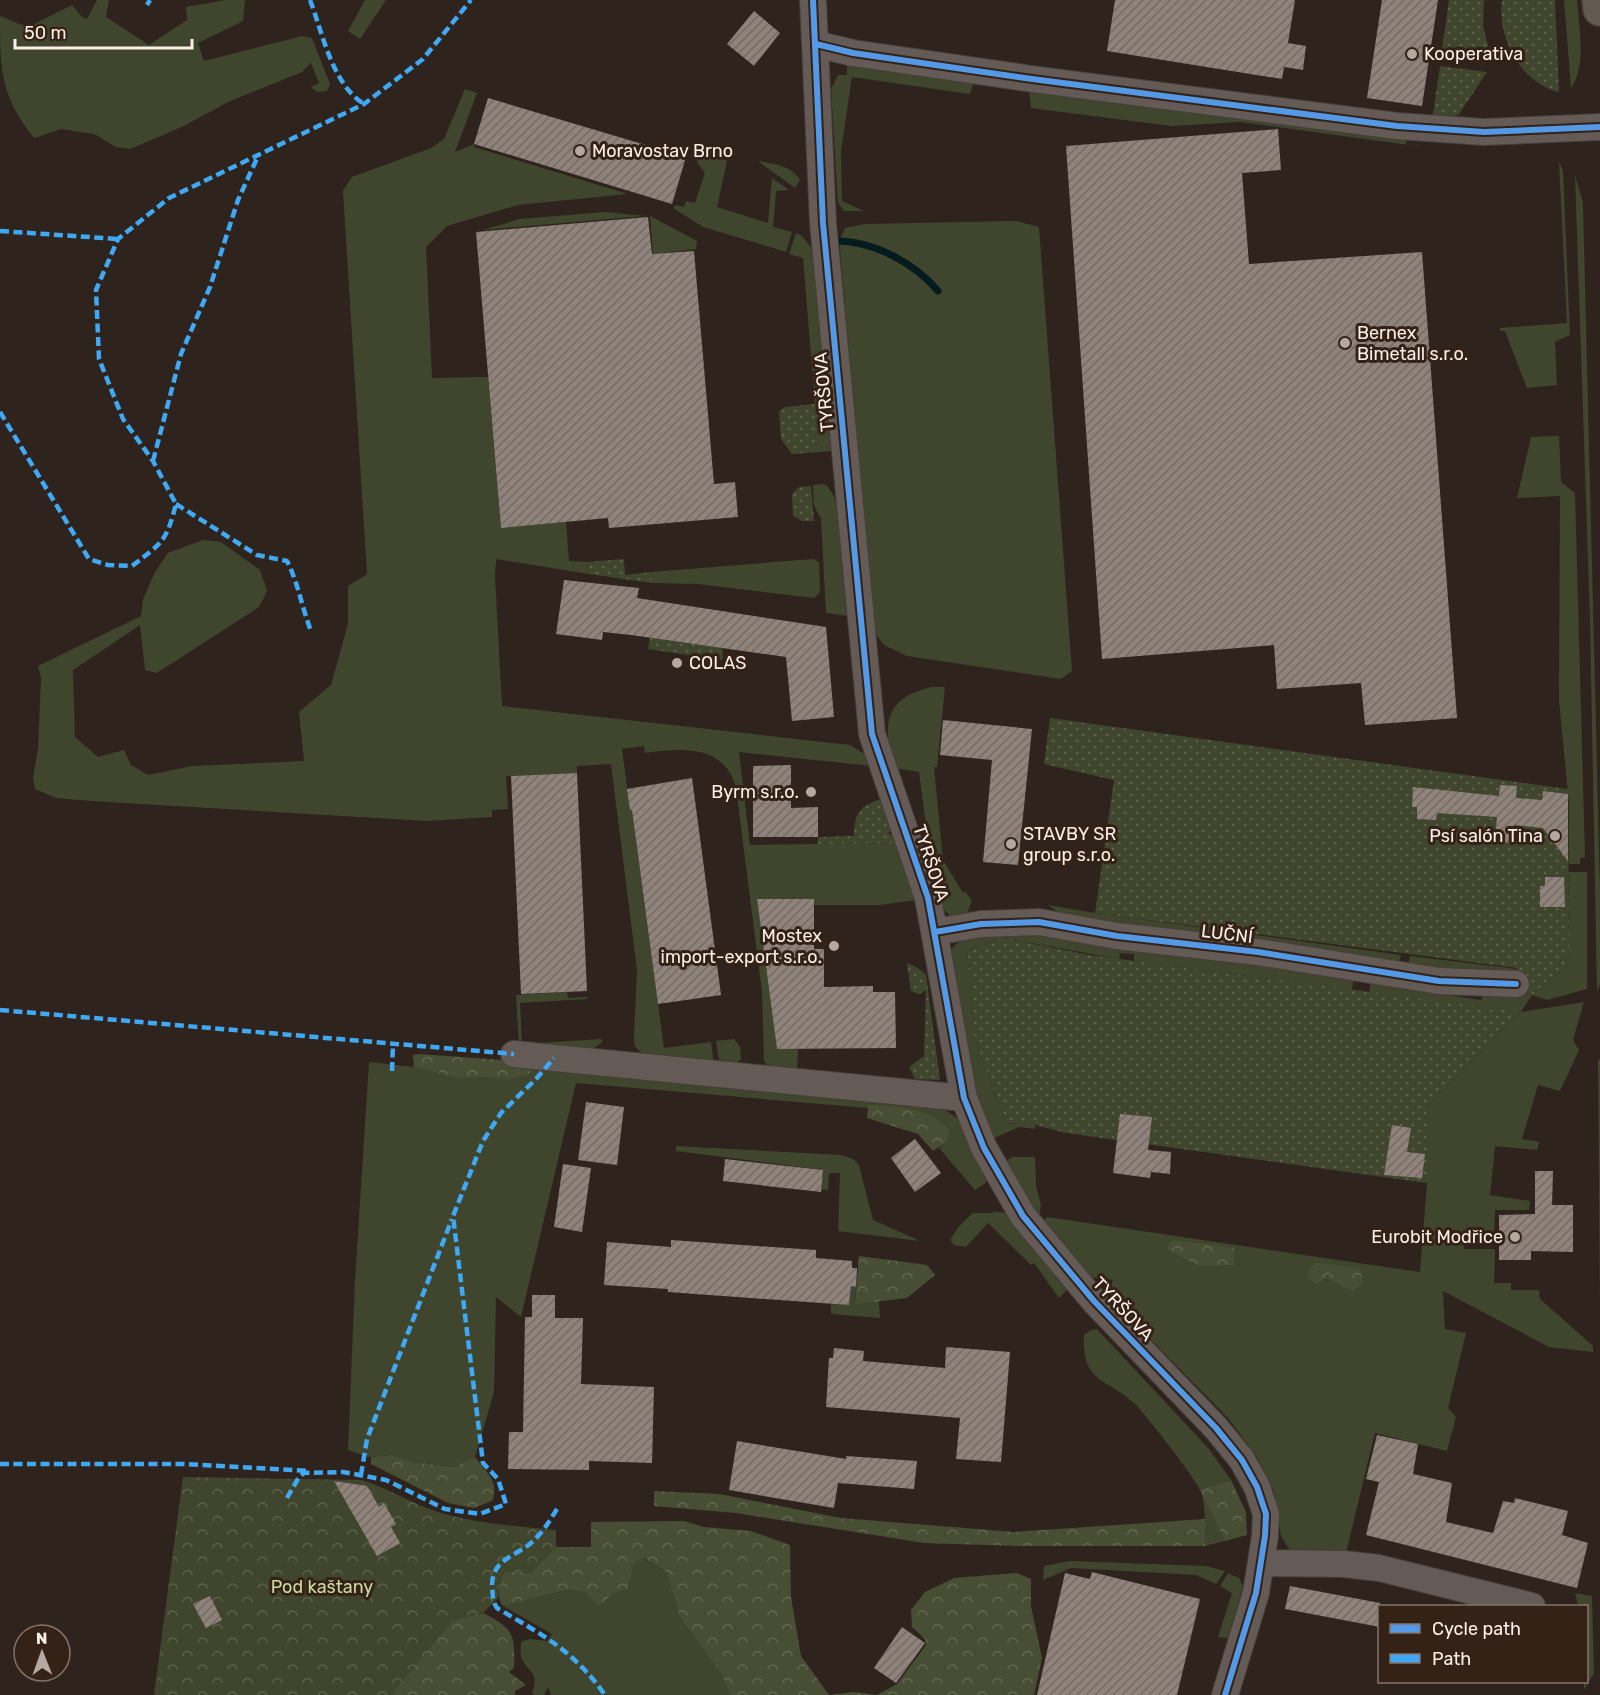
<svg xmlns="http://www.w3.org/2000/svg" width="1600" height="1695" font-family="Rubik,sans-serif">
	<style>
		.grass { fill: #40462d }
		.forest { fill: url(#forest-crowns) }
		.park { fill: url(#park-crowns) }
		.garden { fill: url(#garden-dots) }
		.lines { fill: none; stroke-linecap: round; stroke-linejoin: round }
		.stream { stroke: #041c1e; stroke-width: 7 }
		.building { fill: url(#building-hatch) }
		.minor-casing { stroke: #473e39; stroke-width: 28 }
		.trunk-casing { stroke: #473e39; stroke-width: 36 }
		.minor { stroke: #645a56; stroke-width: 26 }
		.trunk { stroke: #635a52; stroke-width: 33 }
		.quiet { stroke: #3fa9f5; stroke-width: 4.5; stroke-dasharray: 9 4.5; stroke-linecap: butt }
		.cycleway-casing { stroke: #342217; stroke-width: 10 }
		.cycleway { stroke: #5399e6; stroke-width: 6 }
		.poi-dot { fill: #b4a8a1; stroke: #342217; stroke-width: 2 }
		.labels { text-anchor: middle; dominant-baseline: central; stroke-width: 6; stroke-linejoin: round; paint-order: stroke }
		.poi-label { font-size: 18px; fill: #fcefe8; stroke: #342217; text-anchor: start }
		.street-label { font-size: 18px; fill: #fcefe8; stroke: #342217 }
		.park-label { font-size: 18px; fill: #c9dca2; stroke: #342217 }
	</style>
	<defs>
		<pattern id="forest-crowns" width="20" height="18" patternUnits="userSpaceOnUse" patternTransform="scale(1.5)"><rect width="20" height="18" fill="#474e33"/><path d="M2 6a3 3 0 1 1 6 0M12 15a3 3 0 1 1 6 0" fill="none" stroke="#626851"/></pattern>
		<pattern id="park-crowns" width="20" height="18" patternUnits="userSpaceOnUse" patternTransform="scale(1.5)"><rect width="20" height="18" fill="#40462d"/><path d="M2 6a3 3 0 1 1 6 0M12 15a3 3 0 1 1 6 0" fill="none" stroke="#5c614b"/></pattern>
		<pattern id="garden-dots" width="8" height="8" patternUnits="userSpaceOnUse" patternTransform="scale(1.5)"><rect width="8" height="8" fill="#40462d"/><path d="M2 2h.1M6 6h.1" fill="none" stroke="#5c614b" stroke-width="1.8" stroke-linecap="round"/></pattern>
		<pattern id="building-hatch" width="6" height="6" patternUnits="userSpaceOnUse" patternTransform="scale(1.5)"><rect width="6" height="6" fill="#8e827b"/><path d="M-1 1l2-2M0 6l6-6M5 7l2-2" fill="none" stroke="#746b66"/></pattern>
	</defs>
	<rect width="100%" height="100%" fill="#2e231d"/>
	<path class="grass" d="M97,0H109L106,17L149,45L187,20L186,7L226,0H245L243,21L198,43L204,61L302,36L312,38L330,84L327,91L317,92L311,87L319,83L311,63L302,72L228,102L184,126L130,149L116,147L94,134L61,129L34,138C0,95 0,69 0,16L22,25L34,24L72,5L82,17L87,19Z
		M365,0H386L360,39L348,31Z
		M1564,0H1577C1579,27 1587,65 1571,88Z
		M879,65V68L896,71L897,68L934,76L935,73L973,81L974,79L1279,124L1407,134L1406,144L1424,147L1241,122L1172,126L1031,108L1029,89L974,81L970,94L852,77L841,151L842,201L864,211H844L838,203L831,89L838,75H847V66Z
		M465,89L477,93L455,152L474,144V147L628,194L518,205L447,226L426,247L432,378L488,377L501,527L566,522L569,561L588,562L589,574L496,559L495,576L502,706L850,745L866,755L872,766L739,752L750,845L897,843L916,900L880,905H814L813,899H757L777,1049H798L797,1071L771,1069L764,1061L762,992L736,788C725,744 681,748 645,753L644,746L622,749L630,809L632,810L664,1048L711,1042L714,1066L646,1058L635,1046L634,1038L637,970L611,764L577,766V773L506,776L508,809L492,810V817L427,821L91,801L56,798L35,789L33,778L38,749L41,678L38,666L141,616L143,599L155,572L168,553L203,540L221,542L260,570L267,591L259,607L157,673L145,670L140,625L73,670L75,737L98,757L124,750L131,765L148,775L192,766L304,761L299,712L331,685L348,624V586L367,574L343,191L352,177L431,148L444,139Z
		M703,151L727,161L717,207L768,223L772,178L789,190L776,191L773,227L792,232L786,252L703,227L673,208L676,205L684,207L686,201L695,203L705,173L697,162Z
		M758,161C774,164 791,165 800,180L795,188Z
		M1559,162L1563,170L1570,335L1555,342L1557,385L1527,388L1505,331H1500V328L1567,323Z
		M1575,175L1583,203L1600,890V984L1597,992L1590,618Z
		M605,212L644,216L482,230L520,219Z
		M650,216L697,241L696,249L653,254Z
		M1016,221L1039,227L1072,671L1061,679L907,656L884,645L874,632L860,506L861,490L840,248L841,237L845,228L865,224Z
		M796,233L802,236L815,252L833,451L819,452L803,258L789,254Z
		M1559,436L1561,482L1575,493L1585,857L1580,858V864H1569V803L1559,701L1560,496L1517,498L1531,437Z
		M824,484C847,496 846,590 848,616L826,613L821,519L814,505L813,485Z
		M813,559L819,562L820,592L814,598L697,584L652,583L651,572Z
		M932,687H945L937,767H934L943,860L963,893L966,892L972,901L966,916L949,915L944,909L921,843L927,833L919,772L894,768C883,727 882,698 932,687Z
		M1569,872H1587V989L1547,1000L1532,995L1521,1012L1584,1002L1573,1040L1579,1050L1560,1091L1538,1085L1522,1139L1539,1142L1537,1150L1495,1146L1490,1195L1530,1201L1529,1210H1495L1494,1237H1465L1464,1249H1495L1494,1283H1511V1290H1539L1540,1299L1593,1346V1352L1549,1347L1443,1291L1445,1329L1466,1333L1448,1408L1456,1417L1447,1451L1375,1433L1345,1557L1292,1554L1281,1536L1274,1492L1258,1459L1229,1419L1106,1294L1113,1280L1091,1277L1043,1222L1047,1217L1420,1272L1427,1183V1107L1520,1012L1369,993L1371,981L1359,978L1353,982L1352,990L1134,961V954L1120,953L1119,959L1003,938L967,951L975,1039L1006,1123L1035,1125V1129L1019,1127L994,1138C978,1113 944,979 950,950L960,941L981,935L1023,932L1242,954L1434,985L1433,993L1481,1000L1487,990L1532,995L1566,966L1569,953Z
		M1048,905L1095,913L1401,955L1397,968L1062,915Z
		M1410,956L1517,969L1516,979L1407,970Z
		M567,992L568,998L587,997V999L520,1003L522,1044L602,1039V1042L590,1051L519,1047L516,995Z
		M734,1039L740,1047L741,1059L734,1065L720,1067L716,1041Z
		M1600,1059V1307L1598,1060Z
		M369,1062L414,1067L462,1079L483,1077L498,1078L532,1066L940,1106L959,1120L987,1182L975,1190L939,1148L947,1142L868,1105V1108L576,1083L521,1317L496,1297L494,1392L475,1457L453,1467L413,1462L392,1455L368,1457L348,1450L355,1280Z
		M676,1146L841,1155L853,1159L859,1165L873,1220L920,1241L838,1231L840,1173H829L828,1190L821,1189L823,1170L676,1151Z
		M1013,1157H1035L1036,1186L1041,1205L1039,1217L1005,1164L1007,1160Z
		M992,1211L1006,1213L1069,1288L1059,1298L1034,1263L1031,1265L988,1223L966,1247L954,1245L950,1240L959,1226L973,1213H994Z
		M851,1286L856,1287L855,1303L879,1301L880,1318L831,1314V1304L849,1305Z
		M1097,1329L1209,1449L1231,1480L1201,1490L1225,1541L1205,1546C1205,1529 1206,1508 1201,1491C1197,1481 1144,1412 1134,1403C1107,1378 1081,1383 1084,1335L1091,1330Z
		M643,1558L666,1572L680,1618L720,1672L730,1695H551L548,1687L544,1695H535L532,1693C540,1670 528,1674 521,1657C520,1653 521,1646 521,1642L529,1639L547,1641L552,1634L503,1606L567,1590L584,1592L599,1605L613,1594L628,1589L634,1564Z
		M1070,1561L1206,1566L1225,1571L1216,1584L1196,1575L1071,1568L1043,1580L1044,1566Z
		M1228,1573L1239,1578L1243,1587L1228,1638L1218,1637L1232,1593L1220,1586Z
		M1575,1593L1592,1596L1594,1673L1584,1690V1682H1586V1606H1578Z"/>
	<path class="forest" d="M419,1054L530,1062L532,1066L529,1074L509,1079L483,1077L462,1079L414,1067L413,1055Z
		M868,1105C896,1106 930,1108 949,1130L947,1142L933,1151L918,1134L867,1118Z
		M1172,1240L1234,1248V1265L1199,1266L1167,1249Z
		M859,1256L927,1265L935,1275L907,1298L855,1304Z
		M1316,1263L1360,1268L1363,1283L1353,1291L1326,1278L1316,1284L1307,1276L1309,1269Z
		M392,1455L413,1462L453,1467L475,1457C486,1473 500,1481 492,1501L474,1508L448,1503L371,1464V1457Z
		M1231,1480L1246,1512L1247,1535L1225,1541L1200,1490Z
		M654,1491L719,1494L841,1518L1014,1532L1205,1519V1546H1021L924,1543L736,1513L654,1506Z
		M684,1521L704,1527L751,1531L790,1545L791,1597L801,1656L829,1695L853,1692L876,1695H730L720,1672L680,1618L666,1572L644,1558L634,1564L628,1589L613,1594L599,1606L584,1592L567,1590L503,1606C495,1594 499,1583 505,1571L530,1573L556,1547H591V1522Z
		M1017,1573L1031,1579V1606L1042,1658L1034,1695H877L897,1684L926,1645L925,1639L912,1627L911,1610L925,1592L954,1578Z
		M483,1613C514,1629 515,1634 514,1668L509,1672L526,1685L515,1691V1695H340L453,1620Z"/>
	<path class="park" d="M183,1477L362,1480C388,1488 412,1504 438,1512C476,1524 517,1526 556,1530V1547L530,1573L505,1571L499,1584L498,1598L483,1613L453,1620L392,1695H154Z"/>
	<path class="garden" d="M1449,0H1484L1483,26L1492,61L1448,54L1442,49Z
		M1502,0H1555L1559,92C1520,83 1497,37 1502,0Z
		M1440,66L1487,72L1459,114L1453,118L1432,121Z
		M815,404L819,452L792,454L781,439L779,411L785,407Z
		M811,486L814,521H802L793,516L792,494L799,487Z
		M624,559L625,575L651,572L652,583L589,574L588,562Z
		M650,638L722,648L723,658L721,660L648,649Z
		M1050,718L1568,789L1569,953L1566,966L1532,995L1514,993L1517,968L1095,913L1114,780L1044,764Z
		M882,799L892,829L888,833L894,837L897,843L818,844V837L854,836C854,814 860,805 882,799Z
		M1003,938L1090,955L1520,1012L1427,1107V1183L1066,1133L1035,1125L1006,1123L975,1039L967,951Z
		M907,963L918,968L926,975L940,1080L915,1079L909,1067L924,1056L926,990L919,994L911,991Z"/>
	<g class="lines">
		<path class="stream" d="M837,241C873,241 915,263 938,291"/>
	</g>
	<path class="building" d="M1115,0H1295L1288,43L1306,46L1303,70L1284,67L1282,79L1107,51Z
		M1382,0H1438L1422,106L1367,98Z
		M754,11L780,33L754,66L727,44Z
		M488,98L686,157L672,204L474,144Z
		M1278,129L1281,170L1242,173L1249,264L1422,252L1457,718L1365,725L1361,683L1277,689L1274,645L1102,659L1066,146Z
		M648,217L652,254L694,251L714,484L735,482L738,517L609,528L608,518L501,528L476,232Z
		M564,580L639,588L637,598L826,627L834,717L792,721L786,657L631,635L603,632L602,640L556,634Z
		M943,720L1032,729L1018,865L983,862L992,760L940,755Z
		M791,765V808L818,807V837H753V766Z
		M577,773L587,991L521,994L511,776Z
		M692,778L721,995L658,1004L632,810H630L627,789Z
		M1500,785L1517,786L1516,798L1542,800L1543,791L1568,794V861L1543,828L1514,825L1513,843L1495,842L1497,817L1437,813L1436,820L1417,819V807H1412L1413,787L1499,796Z
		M1545,877H1564L1565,907H1540V886H1545Z
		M757,899H814V949H824V987L873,986V992H895L896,1048L777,1049Z
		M586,1102L624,1107L617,1165L578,1160Z
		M1120,1114L1152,1117L1148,1150L1171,1152L1170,1174L1151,1172L1150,1178L1113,1173Z
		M1392,1125L1411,1128L1407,1152L1425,1154L1422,1178L1384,1175Z
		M915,1139L941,1173L915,1192L891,1158Z
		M725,1159L823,1170L821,1192L723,1181Z
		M563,1164L591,1168L582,1232L554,1227Z
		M1535,1171H1553L1552,1205H1573V1252L1531,1251V1260H1499V1215L1535,1214Z
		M671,1240L816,1250V1258L852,1261V1268H857L856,1287L851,1286L849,1305L668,1292V1289L604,1285L607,1242L671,1247Z
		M532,1295H555V1318H583L581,1384L654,1387L652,1463L589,1461V1470L508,1469L509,1432H523L525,1317H532Z
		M946,1347L1010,1352L1001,1462L956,1459L960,1418L826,1407L829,1358H833L834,1348L864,1351L863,1361L945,1368Z
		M1377,1435L1418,1444L1413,1474L1452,1483L1446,1522L1493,1533L1503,1501L1514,1503L1515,1498L1568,1511L1562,1535L1588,1543L1577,1588L1366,1535L1379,1482L1366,1479Z
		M737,1441L846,1459V1456L917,1461L914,1489L838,1483L834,1508L729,1490Z
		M334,1481L367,1486L379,1507L384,1503L396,1524L391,1527L400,1543L377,1556Z
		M1092,1572L1200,1599L1177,1695H1037L1065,1573L1090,1579Z
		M1290,1586L1380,1603V1627L1285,1609Z
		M210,1596L222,1620L206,1628L193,1604Z
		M902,1627L925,1643L896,1683L874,1668Z"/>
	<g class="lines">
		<g class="minor-casing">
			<path id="minor" d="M813,0L823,223L872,734L928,898L964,1098L984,1148L1023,1216L1094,1301L1216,1428L1242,1460L1257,1487L1266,1514L1265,1536L1256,1593L1225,1695
				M816,44L853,53L1032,79L1397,126L1484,132L1600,127
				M935,932L981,924L1039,922L1117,936L1258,952L1439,981L1516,984
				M514,1054L964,1098
				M1261,1563L1344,1564L1379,1568L1532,1606"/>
		</g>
		<g class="trunk-casing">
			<path id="trunk" d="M1599,0L1600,9"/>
		</g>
		<use href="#minor" class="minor"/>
		<use href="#trunk" class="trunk"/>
		<path class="quiet" d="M310,0C323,34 332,84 364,104
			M147,5L150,0
			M0,231L118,239
			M0,412L89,559L108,565L132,566C163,542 166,542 176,504L153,461L123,419L99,359L96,290L118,239L169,198L364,104L423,59L471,0
			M153,461L181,354L210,287L238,200L259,154
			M176,504L257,555L287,561C298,582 302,608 311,631
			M0,1010L514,1054
			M392,1071L393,1043
			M0,1464H184L309,1471
			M361,1475L367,1439L452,1219
			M287,1498L299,1477L304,1473L343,1472L386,1480L445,1509L480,1514L506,1504L498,1479L483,1463L453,1216L483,1141L501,1113L536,1079L554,1058
			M557,1509C550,1520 544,1531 534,1540C518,1557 492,1557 492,1586C493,1594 492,1601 497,1608C544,1636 573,1650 605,1695"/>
		<g class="cycleway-casing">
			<path id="cycleway" d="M813,0L823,223L872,734L928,898L964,1098L984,1148L1023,1216L1094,1301L1216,1428L1242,1460L1257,1487L1266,1514L1265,1536L1256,1593L1225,1695
				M816,44L853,53L1032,79L1397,126L1484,132L1600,127
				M935,932L981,924L1039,922L1117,936L1258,952L1439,981L1516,984"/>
		</g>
		<use href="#cycleway" class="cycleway"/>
	</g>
	<g class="poi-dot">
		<circle cx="1412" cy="54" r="6"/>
		<circle cx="580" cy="151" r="6"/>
		<circle cx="1345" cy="343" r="6"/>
		<circle cx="677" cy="663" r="6"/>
		<circle cx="811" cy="792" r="6"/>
		<circle cx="1555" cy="836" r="6"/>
		<circle cx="1011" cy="844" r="6"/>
		<circle cx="834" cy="946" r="6"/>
		<circle cx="1515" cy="1237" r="6"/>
	</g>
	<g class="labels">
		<g class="poi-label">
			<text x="1424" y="54">Kooperativa</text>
			<text x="592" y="151">Moravostav Brno</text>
			<text x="1357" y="333">Bernex<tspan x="1357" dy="21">Bimetall s.r.o.</tspan></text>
			<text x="689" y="663">COLAS</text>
			<text x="799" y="792" text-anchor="end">Byrm s.r.o.</text>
			<text x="1023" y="834">STAVBY SR<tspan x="1023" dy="21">group s.r.o.</tspan></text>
			<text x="1543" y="836" text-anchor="end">Psí salón Tina</text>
			<text x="822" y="936" text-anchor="end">Mostex<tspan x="822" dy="21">import-export s.r.o.</tspan></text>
			<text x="1503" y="1237" text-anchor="end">Eurobit Modřice</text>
		</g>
		<g class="street-label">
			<text transform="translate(824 392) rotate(-95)">TYRŠOVA</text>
			<text transform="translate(931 863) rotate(72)">TYRŠOVA</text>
			<text transform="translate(1227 934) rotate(7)">LUČNÍ</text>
			<text transform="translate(1123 1309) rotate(47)">TYRŠOVA</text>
		</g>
		<g class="park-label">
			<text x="322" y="1587">Pod kaštany</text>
		</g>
	</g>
	<rect x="1378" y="1605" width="210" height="78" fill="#342217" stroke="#84746b" stroke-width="1.5"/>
	<rect x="1390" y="1624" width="30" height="9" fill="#5399e6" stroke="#84746b" stroke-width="1.5"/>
	<text x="1432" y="1635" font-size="18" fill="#fcefe8">Cycle path</text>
	<rect x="1390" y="1654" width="30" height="9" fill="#3fa9f5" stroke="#84746b" stroke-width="1.5"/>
	<text x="1432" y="1665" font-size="18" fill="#fcefe8">Path</text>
	<g transform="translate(42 1653) rotate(359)"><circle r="28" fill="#342217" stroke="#84746b" stroke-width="1.5"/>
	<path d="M0-4.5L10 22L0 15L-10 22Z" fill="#b4a8a1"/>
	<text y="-9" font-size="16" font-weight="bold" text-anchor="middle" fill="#fcefe8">N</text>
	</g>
	<path d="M15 39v9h177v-9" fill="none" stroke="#fcefe8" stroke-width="3"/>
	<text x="24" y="39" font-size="18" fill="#fcefe8" stroke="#342217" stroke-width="4.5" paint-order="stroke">50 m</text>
</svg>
